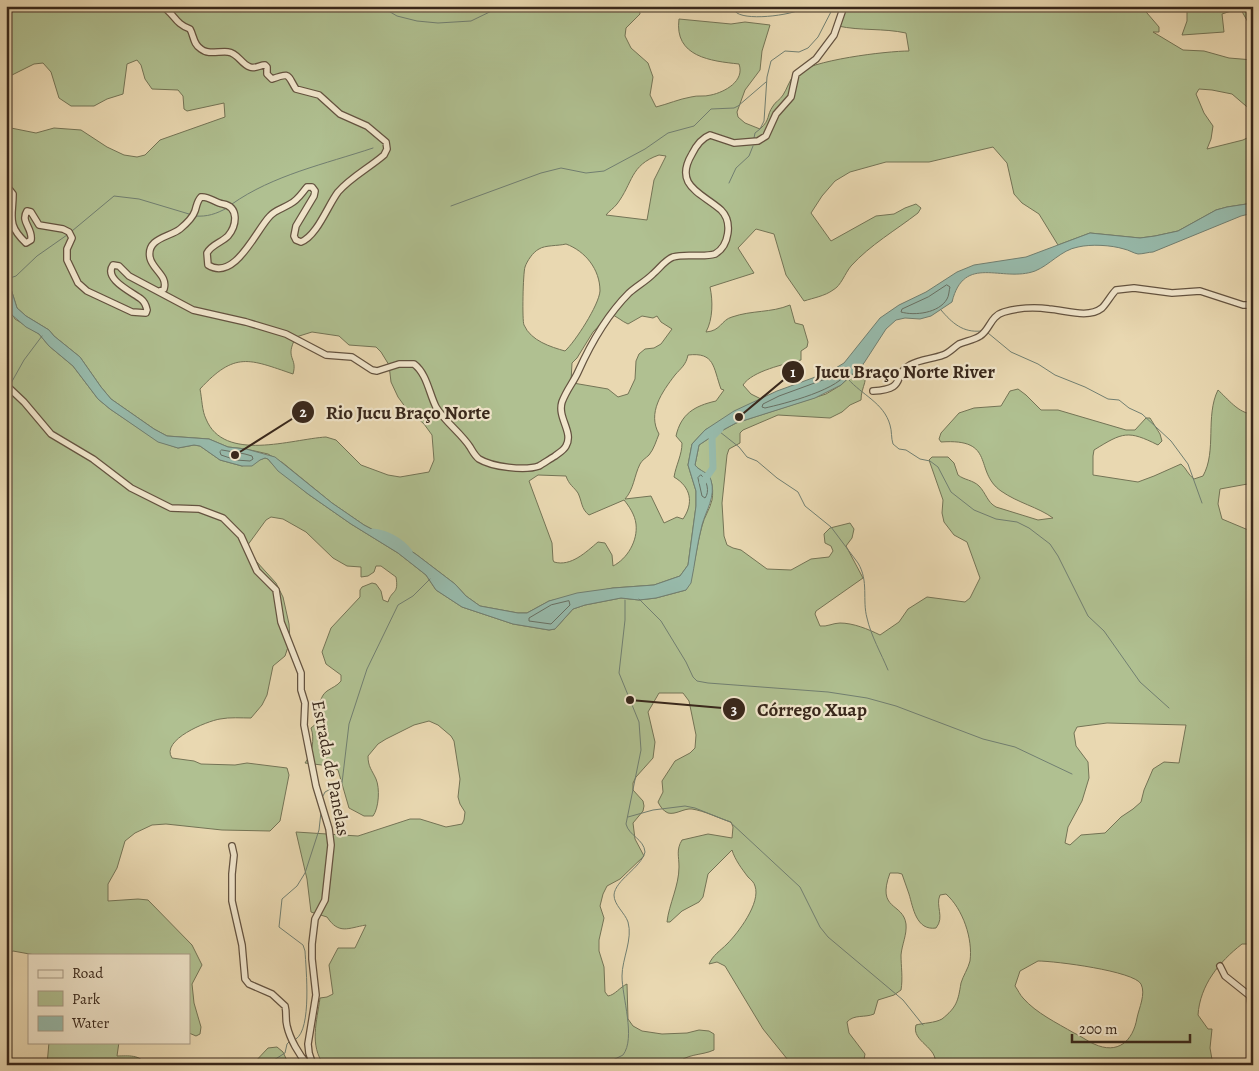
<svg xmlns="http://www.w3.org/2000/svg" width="1259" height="1071" font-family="Alegreya,serif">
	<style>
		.green { fill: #b0c091; stroke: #747456; fill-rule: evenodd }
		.water { fill: #97baab; stroke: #717f71 }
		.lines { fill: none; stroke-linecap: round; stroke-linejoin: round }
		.shore { stroke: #687063; stroke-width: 1 }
		.stream { stroke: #717f71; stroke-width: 1 }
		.river { stroke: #97baab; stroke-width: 7 }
		.minor-casing { stroke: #645340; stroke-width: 8 }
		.minor { stroke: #f1e6cc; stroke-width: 5.5 }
		.labels { text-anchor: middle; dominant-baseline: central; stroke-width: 4.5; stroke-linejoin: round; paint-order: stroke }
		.street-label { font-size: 18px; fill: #38271b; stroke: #f1e6cc }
		.leader { fill: none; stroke: #38271b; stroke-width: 2 }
		.callout-dot { fill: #38271b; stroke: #f1e6cc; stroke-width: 2 }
		.mark-label { font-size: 15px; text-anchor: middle; font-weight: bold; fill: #fff }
		.callout-label { font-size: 19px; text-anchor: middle; font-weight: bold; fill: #38271b; stroke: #f1e6cc; stroke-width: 4.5; stroke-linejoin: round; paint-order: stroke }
	</style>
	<rect width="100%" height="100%" fill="#e9d8b1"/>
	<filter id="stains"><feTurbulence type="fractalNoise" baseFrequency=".004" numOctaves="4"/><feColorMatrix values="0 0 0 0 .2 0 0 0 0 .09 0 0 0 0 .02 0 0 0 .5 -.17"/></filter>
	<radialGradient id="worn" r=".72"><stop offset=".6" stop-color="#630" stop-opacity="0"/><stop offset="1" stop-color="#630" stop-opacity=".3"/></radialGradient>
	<path class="green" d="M6,6H639L640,14L626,28L625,36L631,48L648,63L653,77L650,95L656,107C668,104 679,99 691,97C698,95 704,97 711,95C725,92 745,81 739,64C711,61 674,57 679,19L731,24L745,22L770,25L762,51L760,70L745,90L737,112L738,117L745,123L760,129C771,119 766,116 773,106C775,102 780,100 783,95C787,89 789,81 794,75C810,60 887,51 909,51L906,33C883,28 861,31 838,26L842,6H1141L1159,27V32H1153L1183,50L1204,51L1229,58L1253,60V112L1232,94L1212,90L1199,89L1196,94L1204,113L1213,126L1211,139L1207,149L1243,140L1253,135V203L1227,207L1216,210L1178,231L1155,236L1140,238L1090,233L1058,245L1039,214L1022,203L1014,194L1007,163L993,147L929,162H886L850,172L835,181L822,196L811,213L831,241L876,216L894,214L905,208L916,204L921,208L918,213C896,230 870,245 851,266C845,273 841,286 833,290C825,296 813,298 804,301L786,275L774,234L756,229L738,248L754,273L710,287C713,301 713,319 706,332C721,331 721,320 732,317C752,310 771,313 790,305L795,323L803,325L808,342L807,347L801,351V360C785,364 752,371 743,385L751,394L761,399L705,430L692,444L688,465L696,491V506L688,565L680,576L654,585L613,588L549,601L527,613H518L480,606L466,596L455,584L417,555L404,546L364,525L332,503L283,463L268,454L246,449L228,447L209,439L167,436L154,429L111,399L101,387L80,357L54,336L49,330L26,316L17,308L11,289L10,269L6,254V127L36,133L54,128L81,130L107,147L124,155L137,157L145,155L160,140L225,117L224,103L187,111L184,109L183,96L178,90L152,89L145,79L141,65L137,60L127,64L123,94L107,99L94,106H71L59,98L51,72L43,63L34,64L6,78ZM659,155L666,156L654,180L647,220L606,215C609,211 614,208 617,204C633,183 630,165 659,155ZM566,244C585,251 600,269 600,291C599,305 575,342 565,351C551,347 531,341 524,325C522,321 523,273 525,267C527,261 533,252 539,249C545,245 558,246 566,244ZM610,314C617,316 621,321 628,324L642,316L653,318L657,316L661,322L672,329L661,344L654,348L645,349L639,354L636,361L635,379L628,394L618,397L608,389L573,383L571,381L572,363L577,358L593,332ZM312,332L339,336L349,345L376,347L381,352L389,365L391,382L398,397L406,408L424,424L432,435L434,460L429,472L400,477L388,475L361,465L336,440L326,437C292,439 224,463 206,419C202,411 202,399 200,389C235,351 249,359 293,374C298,357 284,359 296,337ZM688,355C715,352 713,367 721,389L724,390L716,401C694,406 681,414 676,436L682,443C682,455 676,465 674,477C691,487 694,503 683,519L677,517L664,523L651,496L625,499C634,489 634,476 640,464C642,460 646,458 649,455C654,449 656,441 659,434C647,413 662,392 675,375C681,368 686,365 688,355ZM538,475L566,476C569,485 574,487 578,493C582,501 581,509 589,515L624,500C629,506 635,515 636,524C638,541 627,559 613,566L612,555L605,543L598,542C586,552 571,567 554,562L553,560L552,543L529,481Z
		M1187,6H1253V31L1240,8L1222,14L1224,32L1182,35L1187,21Z
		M6,302L15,319L39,334L49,346L73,366L98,399L110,409L158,441L178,448L194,445L200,446L220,460L242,466L265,458L268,459L274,466L308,494L351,524L398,553L426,575L436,590L462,607L513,624L549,630L555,629L573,609L585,605L621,598L639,600L656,598L686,590C695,570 696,547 702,526C704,517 710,509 712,500C713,495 713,486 711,481C707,473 700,471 695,465L699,445L714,435L736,423L826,394L841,385L863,364C870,380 861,386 861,400L850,405L842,412L830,418L778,415L743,430L740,433V443L729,449L727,455L722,503L724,536L727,545L733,548L741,550L767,569L791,570L811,559L829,557L833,551L831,546L825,543L824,534L830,528L850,523L854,529L852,538L846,546L863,578L816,611L815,614L820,626C827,627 833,623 840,623C853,623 868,629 880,635L899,622L908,609L927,597L965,602L970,598L980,578L967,542L954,535L944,522L942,513L943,500L929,460L932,457H948L954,463L958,475C964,480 973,480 979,486C986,493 987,502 996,507L1038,520L1053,518C1038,507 1018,503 1001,491C973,471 997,438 941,442L939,439L941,433L959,413L974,408L1001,406L1010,391L1018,389L1026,395L1041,410H1058L1126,430H1135L1146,418H1150L1160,434L1162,441L1158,445C1128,430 1123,432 1094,450L1093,456V475L1138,482L1154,476L1181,464C1187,469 1188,475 1194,479L1203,476C1217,451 1205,416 1218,390C1227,398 1239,414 1253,414V483L1220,489L1218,504L1222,519L1253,532V944H1242C1219,962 1200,985 1198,1015L1208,1029H1212L1210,1048L1213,1065H935C939,1047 911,1042 916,1025C923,1023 935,1023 942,1019C957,1007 958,1001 961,983C963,976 968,969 970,961C973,939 963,909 946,894L940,895C935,906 945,917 936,928C916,931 913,907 909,894C907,887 904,881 902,874L898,873H890C876,911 903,902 906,924C907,935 902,944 901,955C901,966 903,978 901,990L894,995L878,1000L874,1014C865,1018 854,1014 847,1022L849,1033L865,1054L863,1065H792L763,1029L725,966L717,962L709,964C713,955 720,951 727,944C738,933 761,903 755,886C754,882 751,880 748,877C742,869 735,860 732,850L708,874L703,897L699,902L682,911L670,922H667C669,904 679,886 679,867C679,856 676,850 682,840L708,834L732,838L733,827L731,822C718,818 705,811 692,809C684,808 676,815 668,813C663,811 660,806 658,802L663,792L662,781L675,761L690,753L695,748L696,735L689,701L683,693H659L648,712L655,742L653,758L636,777L633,783V790L643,801L644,806L643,811L633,823L635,839L644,856L620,879L607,886L603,894L600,906L604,918L599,940V951L604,967L605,992L608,996C615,995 620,987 627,984L628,1019L633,1026L642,1031L662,1034L687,1033L699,1030L709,1031L714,1034V1050C701,1056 686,1053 676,1065H629L615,1062L601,1065H324C309,1045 317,1021 320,998L327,997L333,994L329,965L338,948H355L366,925C348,928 339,935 327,917L311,912L307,879L296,832L358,836L410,819H420L446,827L462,824L464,820L465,812L460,804L458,797L460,779L454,741L451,736L438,725L429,721L414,725L386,739L378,744L368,756C368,767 372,770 376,779C380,788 379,808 373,816H364L349,808L338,770L330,766L305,763C312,754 315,739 311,728L317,723C319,713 318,697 327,691C333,687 337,686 341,681V675L326,664L322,652L331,628L360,597V590L362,587L372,583L376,584L381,591L383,600L388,602C392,589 399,595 396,577L381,566H376L374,572L368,576L361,577V567L347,566L333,558L306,532L283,519L271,517L266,520L247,546L256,561L276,583L283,597L289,624L290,641L285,656L273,666L267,695L262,705L251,718C241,718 230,717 220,719C207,721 160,740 172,758L194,761L201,764L235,765L247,763L287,768L289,775L280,821L270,831L222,830L166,824L152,825L135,833L125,841L117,868L108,884V901L138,899L148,900L192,945L202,965L192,984L194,1003L201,1027L200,1034L196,1036L189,1033V955H35L13,951L6,956ZM1107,723L1186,725L1179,763L1164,762L1153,769L1144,790L1141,802L1133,809L1121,817L1105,833L1081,835L1070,845L1065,843L1068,827L1082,801L1089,778L1088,762L1076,746L1074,733L1077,727ZM1038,961C1055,961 1134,971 1141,984C1146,994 1139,1008 1137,1018C1133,1041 1118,1055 1094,1044C1087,1041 1081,1036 1074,1033C1057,1023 1036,1013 1023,998C1020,995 1018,990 1015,986L1020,971Z
		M49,1042H119L117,1056C128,1056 140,1054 146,1065H47Z
		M277,1047L283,1052L289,1065H252L268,1048Z"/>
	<path class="water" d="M1253,203V213L1241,216L1153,252C1149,252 1143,254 1138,254C1133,253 1129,250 1124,249C1111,245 1091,244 1078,247C1061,250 1050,265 1035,271C1002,283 964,253 952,302L931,316L920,319L905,318L896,320L886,329L864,363L841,385L815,398L736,423L714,435L699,445L695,465C700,472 708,471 711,480C716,497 706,510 702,525C697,544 695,564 691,583L686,590L656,598L639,600L621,598L585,605L573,609L555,629L549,630L513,624L462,607L436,590L426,575L398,553L351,524L308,494L278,471L268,459L265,458L260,460L252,466H242L220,460L200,446L194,445L178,448L158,442L110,409L98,399L73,366L49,346L39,334L26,327L12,315L6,302V254L10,269L11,289L17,308L26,316L49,330L54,336L80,357L101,387L111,399L154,429L167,436L209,439L228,447L246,449L275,457L332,503L364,525L404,546L417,555L455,584L466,596L480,606L518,613H527L549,601L577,593L613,588L654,585L680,576L688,565L696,506V491L688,465L692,444L705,430L734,411L777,391L829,372L844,363L880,318L899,305L926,292L957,272L974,265L1026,257L1090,233L1140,238L1155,236L1178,231L1216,210L1227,207Z"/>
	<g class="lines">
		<path class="shore" d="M947,285L950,287C949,290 949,296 947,299C939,313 915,316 901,312L902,309L928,297Z
			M845,368L848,370C843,389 783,404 765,408L762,407L763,404L779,396L831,377Z
			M222,450L245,454L252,456L253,459L250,461L236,460L221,455L220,452Z
			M701,475C707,480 710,492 705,498L702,496L698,478Z
			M569,601L570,605L551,624L529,621V618L551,605Z"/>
		<path class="stream" d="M380,6L397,16L417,21L438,23L471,21L502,6
			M732,6C734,9 734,11 737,13C749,21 797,15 808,6
			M754,138L755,133L760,129L764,121L767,77L771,61L785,51L799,52L808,48L818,37L834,6
			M729,183L736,168L749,156L753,146
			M232,204C273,175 325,164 373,148
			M451,206L541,173L561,168L586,173L604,171L645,149L668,133L694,126L711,109L734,108L738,106L766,82
			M195,216C207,217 216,214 227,208
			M72,231L114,196L139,199L189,214
			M10,278L16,276L37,256L67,235
			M941,310C952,323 963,333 981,331
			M988,333L1011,352L1038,364L1055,375L1085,387L1108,399L1119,400L1129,408L1142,414L1171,441L1188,464L1202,503
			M848,379C862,395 884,403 890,425C892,431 891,438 893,444L899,449L906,450L920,459L930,461L938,467L951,492L974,510L996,519L1017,522L1029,528L1050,544L1058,556L1088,616L1104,631L1140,682L1169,708
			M10,385L24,360L42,336
			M6,395L7,392
			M720,432L739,447L747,457L757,461L777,478L798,492L805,506L831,527L858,563C869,581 862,600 867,618C871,636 881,653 888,670
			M639,599L661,621L686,662L693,677L697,681L708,683L828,692L867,698L896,706L983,739L1015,747L1072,774
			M323,796L325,792L342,783L349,724L367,669L398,605L413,596L430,579
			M628,817L653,810L685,806L695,808L730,822L800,887L820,927L828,937L903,1000L923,1025
			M296,1039C312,1029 306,969 305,951L303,945L279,927L282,899L297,886L305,873L319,830L321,812
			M266,1065L285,1053L287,1044L290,1041
			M603,1065L623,1055C636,1038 622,997 622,976C622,959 633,939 628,922C625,913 614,905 614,895C615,880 641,868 645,852C644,839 629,836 626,824L641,750L639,722L619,673L625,620V600"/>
		<path class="river" d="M703,482L713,468L712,437L720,429
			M373,532C387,534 400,541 409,552"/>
		<g class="minor-casing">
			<path id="minor" d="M6,188L9,189L13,194C13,217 6,224 26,243L31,240C33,228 20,222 27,211L31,212L39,225L63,229L69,232L72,238L67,249V260L78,283L87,291L132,312L146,313L147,310C146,305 145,302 141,299C132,292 103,279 113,265L119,266L129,276L193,310L246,322L286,334L326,355L352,357L372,370L377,371L399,364H414C427,374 429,393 436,407C445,422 461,433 470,447C473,452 475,456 479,459C492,467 525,471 539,466C544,463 550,459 555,456C559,453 564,450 566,446C574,432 557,418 562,402C567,389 573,383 578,372C591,343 607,315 629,293C637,286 646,281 653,274C660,268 665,260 673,257C687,253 702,258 715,254C729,246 733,222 721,210C702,193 673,186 692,154C696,146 702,138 710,135L734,143L758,141L766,136L776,114L791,97L796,74L816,59L834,35L844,6
				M160,291L164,289C168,276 153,270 150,258C146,238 170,237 180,229C186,224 193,217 195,211C197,205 197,201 201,197C209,196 215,203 223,204C239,207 237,225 228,236C221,243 212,244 207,253L208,265C235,282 256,230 270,216C275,210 284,208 290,204C298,200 301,194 307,187H312L315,191L314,196L296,226L294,236L296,240L301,242C317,236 328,205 338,192C351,177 369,168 384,155L387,149L386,142L367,126L340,114L319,95L296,89C287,75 291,72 272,79L267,74V67L265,65C260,65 255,69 250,67C241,64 238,53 228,52C219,51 208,55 201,49C193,44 194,36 190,29C175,24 174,13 162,6
				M6,385L24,402L51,434L93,459L131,488L171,508L199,509L223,518L241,536L257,571L276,590L281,622L301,673V690L305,703L304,725L316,786L329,829L331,845L325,900L315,919L312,944V959L316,995L308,1044L309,1053L313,1065
				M873,391C909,389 891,375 910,365C920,359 933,359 943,355C949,353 953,348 959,344C966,341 974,340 980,336C990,330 990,316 1004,312C1017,308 1035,307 1049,309C1065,310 1088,319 1102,308C1107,303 1111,295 1116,290L1134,288L1172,293L1200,291L1243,305H1253
				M232,846L234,855L232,874V901L242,945L245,979L249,984L272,994L285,1006C287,1013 285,1019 287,1026C290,1039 299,1055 308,1065
				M1220,966L1225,976L1250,996L1253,1021"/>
		</g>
		<use href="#minor" class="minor"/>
	</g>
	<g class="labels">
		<g class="street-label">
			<text transform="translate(331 768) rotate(79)">Estrada de Panelas</text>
		</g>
	</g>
	<path class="leader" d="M739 417L793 372M235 455L303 412M630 700L734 709"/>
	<g class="callout-dot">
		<circle cx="739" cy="417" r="5"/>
		<circle cx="235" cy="455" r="5"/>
		<circle cx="630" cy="700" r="5"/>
		<circle cx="793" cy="372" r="12"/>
		<circle cx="303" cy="412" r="12"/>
		<circle cx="734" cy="709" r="12"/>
	</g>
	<g class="mark-label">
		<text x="793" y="377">1</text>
		<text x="303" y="417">2</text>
		<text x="734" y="715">3</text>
	</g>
	<g class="callout-label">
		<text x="905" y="378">Jucu Braço Norte River</text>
		<text x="408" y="419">Rio Jucu Braço Norte</text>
		<text x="812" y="716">Córrego Xuap</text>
	</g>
	<rect width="1259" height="1071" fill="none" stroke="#e9d8b1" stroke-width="25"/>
	<rect x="8" y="8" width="1244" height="1056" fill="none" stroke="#38271b" stroke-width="2.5"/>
	<rect x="12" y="12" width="1234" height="1046" fill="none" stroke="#38271b"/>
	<rect x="28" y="954" width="162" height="90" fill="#f1e6cc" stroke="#a79a85"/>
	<rect x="38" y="970" width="25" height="8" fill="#f1e6cc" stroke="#a79a85"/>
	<text x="72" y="978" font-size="15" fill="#38271b">Road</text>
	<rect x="38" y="991" width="25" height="15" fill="#b0c091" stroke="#a79a85"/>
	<text x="72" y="1004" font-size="15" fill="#38271b">Park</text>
	<rect x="38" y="1016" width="25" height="15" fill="#97baab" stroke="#a79a85"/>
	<text x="72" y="1028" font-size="15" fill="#38271b">Water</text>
	<path d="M1072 1034v8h118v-8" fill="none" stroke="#38271b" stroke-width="2.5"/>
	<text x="1079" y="1034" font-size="15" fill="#38271b" stroke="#f1e6cc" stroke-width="4" paint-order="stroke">200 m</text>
	<rect width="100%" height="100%" filter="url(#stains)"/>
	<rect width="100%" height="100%" fill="url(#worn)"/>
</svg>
